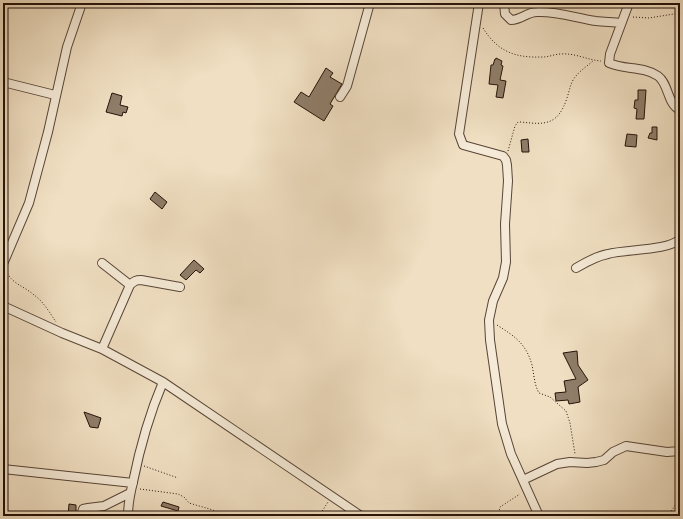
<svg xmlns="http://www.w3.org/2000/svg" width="683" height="519" font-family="'EB Garamond',serif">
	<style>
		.building { fill: #8f7d69; stroke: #251208 }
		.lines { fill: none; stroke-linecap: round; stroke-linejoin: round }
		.minor-casing { stroke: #584536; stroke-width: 10 }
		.path { stroke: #251208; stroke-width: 1; stroke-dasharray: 1 2; stroke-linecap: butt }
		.minor { stroke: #f5ead7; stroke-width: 8 }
	</style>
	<rect width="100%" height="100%" fill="#f0dfc2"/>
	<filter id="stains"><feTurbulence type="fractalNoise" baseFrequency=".005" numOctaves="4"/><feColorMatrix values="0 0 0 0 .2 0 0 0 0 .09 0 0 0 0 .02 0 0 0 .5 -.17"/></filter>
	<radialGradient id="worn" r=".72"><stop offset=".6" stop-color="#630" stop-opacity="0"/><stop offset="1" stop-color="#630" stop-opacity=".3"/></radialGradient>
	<path class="building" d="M496,58L502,61L501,65L503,66L500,80L506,81L503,98L496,97L498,85L489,84L491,65H493L495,59H496Z
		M326,68L333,73L330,77L342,84L330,104L333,106L324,121L294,102L301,92L309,97Z
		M638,90H646L644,119H636L637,109L634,108L635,100H638Z
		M112,93L122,96L120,105L128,107L126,113L123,112L122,116L106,112Z
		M652,127H657V140L648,138L650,133H652Z
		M627,134L637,135L636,147L625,146Z
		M528,139L529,152H522L521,140Z
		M155,192L167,202L162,209L150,199Z
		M194,260L204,269L200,273L196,270L186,280L180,275Z
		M577,351L578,365L588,380L578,387L580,402L569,404L568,400L556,401L555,393L566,392L564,381L576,379L563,353Z
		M84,412L101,418L98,428L90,427Z
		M163,502L179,507L178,511L161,506Z
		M69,504L76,505V516H68Z"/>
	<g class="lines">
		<g class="minor-casing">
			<path id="minor" d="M479,3L459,134L463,145L503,156L506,160L507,165L508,181L505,224L506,262L503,278L493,301L489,320L490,340L502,424L511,454L539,516
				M504,3L505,14L511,20C521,20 527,12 537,12C557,11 576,18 596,21C605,22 613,22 621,23
				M629,3L610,54L609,63C624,70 644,66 658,76C669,84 667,104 680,110
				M3,82L55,95
				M340,97L347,86L370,3
				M102,263L130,285
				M3,264L29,203L48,132L67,47L82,3
				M576,268C586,262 597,256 608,254C626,249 668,251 680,239
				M3,306L62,333L102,349L163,382L361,516
				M102,349L130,285C134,281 136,280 141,280L180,287
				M3,469L133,483
				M523,480L557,464L570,462L587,463L596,462L604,460L613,452L626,446L667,452L680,451
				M81,516L83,509L88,508L104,506L130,493
				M128,516C128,504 130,494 133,482C140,447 149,415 163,382"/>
		</g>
		<path class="path" d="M633,17L649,18L680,13
			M483,28C498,52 515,58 543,57C549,57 555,54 561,54C576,53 587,60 601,61
			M508,151L515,126L518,122H521C546,125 558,125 567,98C569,92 570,86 573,80C578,72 586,67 593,61
			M6,271C12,284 24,286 34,295C43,301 50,313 56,322
			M680,298C679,315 672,320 680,337
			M497,325C514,336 526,343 532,365C534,374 534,384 539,393L550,397L566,411L570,423L575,454
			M144,466L178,478
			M140,489L178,494L184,497L189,503L213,510L222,516
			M319,516L328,502
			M498,516L500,507L520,494
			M668,516L680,498"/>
		<use href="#minor" class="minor"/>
	</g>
	<rect width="683" height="519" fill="none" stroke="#f0dfc2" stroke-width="16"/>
	<rect x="4" y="4" width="675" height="511" fill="none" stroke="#251208" stroke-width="2"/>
	<rect x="8" y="8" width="667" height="503" fill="none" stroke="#251208"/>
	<rect width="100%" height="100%" filter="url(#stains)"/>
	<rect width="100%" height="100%" fill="url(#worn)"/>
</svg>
